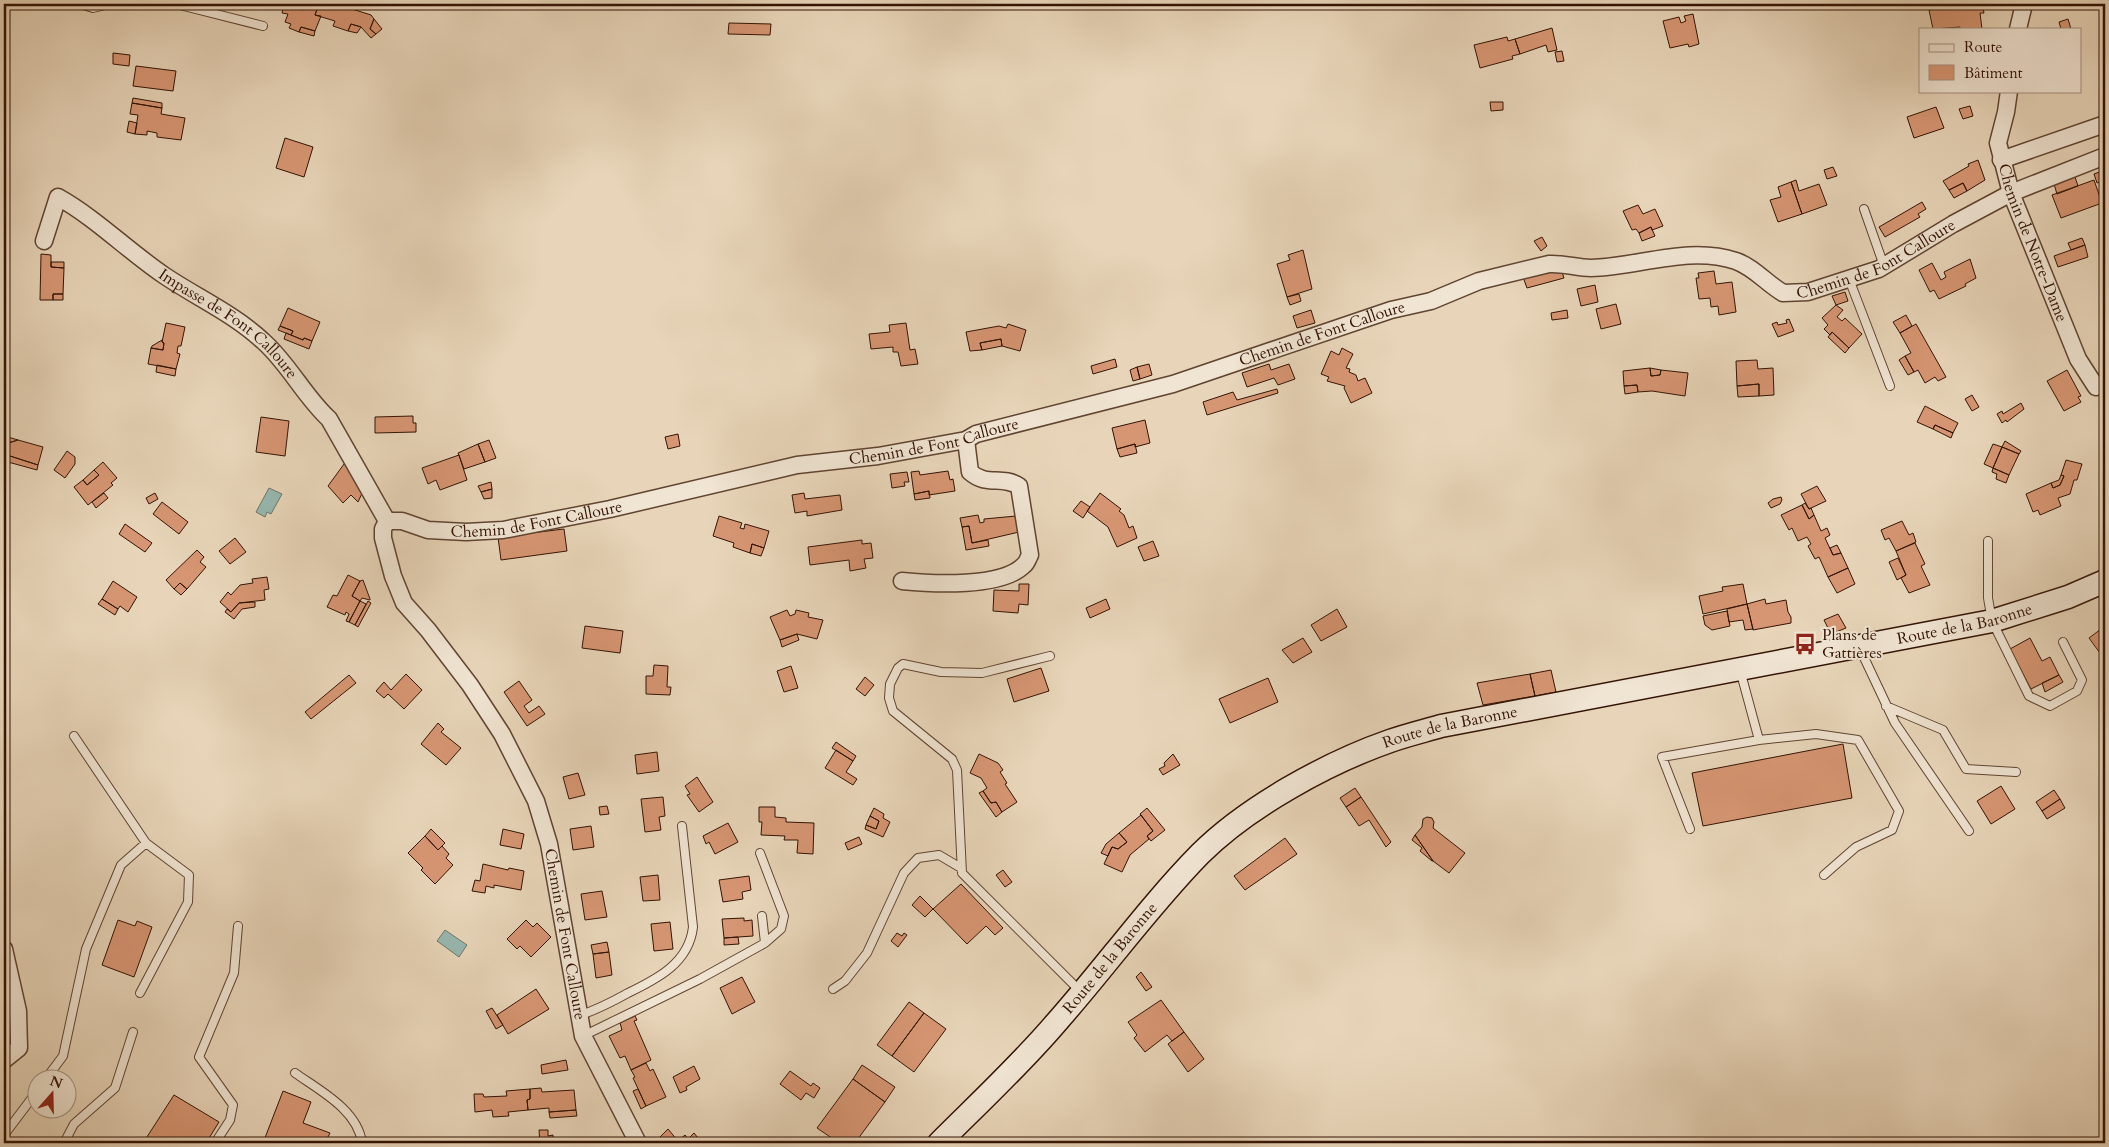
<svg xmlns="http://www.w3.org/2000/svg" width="2109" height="1147" font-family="Cardo,serif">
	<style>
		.water { fill: #97b8b1; stroke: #6f766c }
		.building { fill: #d79673; stroke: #331304 }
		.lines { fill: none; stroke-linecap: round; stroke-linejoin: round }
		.lane-casing { stroke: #604431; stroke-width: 10 }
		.street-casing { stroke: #604431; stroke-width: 19 }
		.secondary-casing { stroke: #331304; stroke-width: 25 }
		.lane { stroke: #f0e4d2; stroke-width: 8 }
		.street { stroke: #f0e4d2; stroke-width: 16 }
		.secondary { stroke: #f0e4d2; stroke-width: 22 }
		.labels { text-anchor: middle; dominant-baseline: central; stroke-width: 4; stroke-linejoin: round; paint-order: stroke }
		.street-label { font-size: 16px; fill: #331304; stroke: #f0e4d2 }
		.poi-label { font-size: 16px; fill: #331304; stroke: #f0e4d2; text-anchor: start }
	</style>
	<rect width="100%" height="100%" fill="#e8d5b9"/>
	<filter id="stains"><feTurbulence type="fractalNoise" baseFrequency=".004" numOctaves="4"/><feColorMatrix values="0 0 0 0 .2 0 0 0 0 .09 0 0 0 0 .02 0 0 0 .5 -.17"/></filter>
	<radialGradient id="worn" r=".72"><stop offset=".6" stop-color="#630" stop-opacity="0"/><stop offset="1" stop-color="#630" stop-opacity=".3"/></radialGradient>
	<path class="water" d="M269,488L282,494L271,514L267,512L265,517L256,512Z
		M445,930L467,945L459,957L437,941Z"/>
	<path class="building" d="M305,4H312L313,7L317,9L315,15L321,16L315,31L301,27L299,32L289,28L291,24L285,22L288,14L282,13L284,5L303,10Z
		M319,4H336L371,15L374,19L370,29L376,34L371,38L361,27L351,24L348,31L333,26L335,21L315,15Z
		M1956,4H1982L1984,13H1980L1982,29H1960V27L1933,29L1929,10Z
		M1693,14L1699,44L1689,47L1688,44L1670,48L1663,21L1679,17L1681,23L1686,21L1684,16Z
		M374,19L382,29L376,34L370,29Z
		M2068,19L2071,29H2061L2059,22Z
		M729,23L771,24L770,35L728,34Z
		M351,24L361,27L357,33L348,31Z
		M301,27L315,31L314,36L299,32Z
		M1552,28L1557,50L1548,52L1546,45L1520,54L1515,39Z
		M1507,37L1508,41L1515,39L1520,54L1512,56L1513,59L1480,68L1474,45Z
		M1562,51L1564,61L1557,62L1555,52Z
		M113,53L130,55L129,66L113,64Z
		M136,66L176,71L173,91L133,86Z
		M133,98L162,103V108L132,103Z
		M1490,102H1503V110L1491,111Z
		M132,103L162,108L161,114L185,118L181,140L157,137V133L147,131V135L135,134L138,115L130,114Z
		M1970,106L1973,116L1963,119L1959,109Z
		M1936,107L1944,128L1914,138L1907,117Z
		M129,121L137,123L135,134L127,132Z
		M285,138L313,147L304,177L276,168Z
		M1978,160L1985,180L1967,191L1963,183L1949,190L1943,181L1969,166L1968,164Z
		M1833,167L1837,176L1827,179L1824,170Z
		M2102,171L2105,180L2097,183L2094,174Z
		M2075,177L2078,186L2057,194L2054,184Z
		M1796,180L1799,191L1819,184L1827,205L1802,214L1791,182Z
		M2094,180L2102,203L2061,218L2052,195Z
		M1791,182L1802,214L1778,222L1770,200L1781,197L1778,187Z
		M1963,183L1967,191L1954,198L1949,190Z
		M1922,202L1926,209L1918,214L1920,217L1885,237L1879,227Z
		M1638,205L1643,214L1655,209L1663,226L1652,230L1651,227L1639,233L1636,229L1632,230L1623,211Z
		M1651,227L1655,236L1642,241L1639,233Z
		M1542,237L1547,246L1541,251L1534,241Z
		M2082,238L2085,245L2071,250L2068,243Z
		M2085,245L2088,257L2058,267L2054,256Z
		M1303,250L1312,289L1287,297L1277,264L1290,260L1288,255Z
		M41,254L51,255V267L64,268L63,294H53V300H40Z
		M1970,259L1976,278L1965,284L1966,286L1939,299L1934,290L1930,292L1919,270L1932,263L1941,280L1946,277L1944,272Z
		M51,262H64V268L51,267Z
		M1556,269L1562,272L1564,278L1527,288L1523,277Z
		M1714,271L1716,284L1732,282L1736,312L1719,315L1718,306L1711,307L1710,298L1699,299L1696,278H1699L1698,273Z
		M1595,285L1598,302L1581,306L1577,289Z
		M1845,292L1848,301L1836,305L1832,296Z
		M53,294H63V300H53Z
		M1299,294L1301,301L1290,305L1287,297Z
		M1616,304L1621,324L1601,329L1596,309Z
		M1836,305L1843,310L1837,317L1842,321L1845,318L1862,334L1849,348L1832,332L1830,335L1824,329L1828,325L1822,318Z
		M288,308L320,322L312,341L304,338L303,340L291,335L293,331L280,326Z
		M1311,310L1315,323L1297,328L1293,316Z
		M1567,310L1568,318L1552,320L1551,313Z
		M1906,315L1912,326L1900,333L1893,322Z
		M1789,319L1794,331L1778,337L1772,324L1777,322L1778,325L1787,323L1786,320Z
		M166,323L185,327L181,346H178L177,353L180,354L176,369L148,364L151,348L163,350L164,343L162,342Z
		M906,323L910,350L915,349L918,364L901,366L898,352H893V347L871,349L869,334L890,332L889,325Z
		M1008,324L1026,330L1020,351L1002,346L1001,339L980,343L982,350L970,351L966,332L999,326L1006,328Z
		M1916,324L1946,377L1938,381L1935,377L1925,383L1918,370L1914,372L1905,356L1911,353L1900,333Z
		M280,326L293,331L291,335L278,330Z
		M1832,332L1849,348L1845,353L1828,337Z
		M286,333L303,340L304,338L312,341L309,349L284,339Z
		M1001,339L1002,346L982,350L980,343Z
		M162,340V342L164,343L163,350L151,348L152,346Z
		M1342,348L1353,354L1346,368L1350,369L1349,372L1356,375L1358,381L1365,378L1372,393L1351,403L1344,388L1345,386L1327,381L1329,377L1321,374L1331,351L1339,355Z
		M1905,356L1914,372L1908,375L1899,360Z
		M1115,359L1117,367L1093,374L1091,366Z
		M1757,360L1758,369L1773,368L1774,395L1759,396V384L1737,386L1736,361Z
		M1149,364L1152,375L1140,379L1137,367Z
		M1269,364L1271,370L1289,364L1295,379L1278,385L1274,378L1247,387L1242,373Z
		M157,365L176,369L175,376L156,372Z
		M1137,367L1140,379L1133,381L1130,370Z
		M1650,368L1651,376L1660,375L1661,370L1688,373L1685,396L1652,391L1638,392L1637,385L1624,386L1623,371Z
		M1650,368L1661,370L1660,375L1651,376Z
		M2067,370L2081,396L2078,397L2081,402L2064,411L2047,381Z
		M1759,384V396L1738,397L1737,386Z
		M1637,385L1638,392L1625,394L1624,386Z
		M1277,389L1278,393L1207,415L1203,402L1233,392L1237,400Z
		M1972,395L1979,407L1972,411L1965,399Z
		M2021,403L2024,409L2007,422L2006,420L2002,423L1997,414L2002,411L2003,414Z
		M1925,406L1958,423L1953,433L1935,425L1933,429L1917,422Z
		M413,416V423H416V432L375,433V417Z
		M261,417L289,421L285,456L256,452Z
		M1145,420L1150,443L1135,447V444L1117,449L1112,428Z
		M1935,425L1953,433L1951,438L1933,429Z
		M678,434L680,446L668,449L665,437Z
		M8,437L18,440L5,444L4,438Z
		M4,439L5,444L18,440L43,447L38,465L10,456L8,462L4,463Z
		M489,440L496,458L485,462L478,444Z
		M2005,441L2021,451L2019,454L2002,447Z
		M478,444L485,462L464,469L458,453Z
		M1135,444L1137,453L1120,457L1117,449Z
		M1993,444L2002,447L1993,468L1984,464Z
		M2002,447L2019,454L2009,475L1993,468Z
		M67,451L75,457V464L65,478L54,470Z
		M459,455L467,480L440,490L436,480L428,484L422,468Z
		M10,456L38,465L37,470L8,462Z
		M347,460L364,489L358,502L351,495L343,503L328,486Z
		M2066,460L2082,464L2077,480H2074L2070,494L2058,498L2061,506L2040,515L2038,510L2033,512L2026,494L2051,483L2053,488L2060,485L2064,476L2061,475Z
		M103,462L117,478L111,483L113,485L88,505L74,487L83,480L87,485L99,475L94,470Z
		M1993,468L2009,475L2006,483L1996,479L1997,474L1992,472Z
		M94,470L99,475L87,485L83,480Z
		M919,471L920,475L948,471L950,480L953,479L955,491L929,495V491L914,494L911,472Z
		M907,472L909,482H904L905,486L892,488L890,474Z
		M2061,475L2064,476L2060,485L2053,488L2051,483L2059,480Z
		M491,482L492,489L481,492L478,486Z
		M1817,486L1826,501L1809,509L1801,494Z
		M492,489V498L484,499L481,492Z
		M929,491L930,498L915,500L914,494Z
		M104,493L108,498L96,508L92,502Z
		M155,493L158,499L149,504L146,498Z
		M804,493L805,499L840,495L842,510L807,516V511L795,513L792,495Z
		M1100,493L1121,509L1119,511L1124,515L1129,528L1133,526L1137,538L1117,547L1108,527L1087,511Z
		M1781,497L1782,500L1780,504L1771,508L1768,503L1773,499Z
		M1081,501L1090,507L1083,518L1073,511Z
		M162,502L188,522L179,534L153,514Z
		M1805,503L1809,509L1811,508L1814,515L1809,519L1802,505Z
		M1802,505L1809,519L1814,515L1821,531L1827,528L1830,535L1825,538L1833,555L1841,553L1848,568L1828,577L1819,557L1815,559L1808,546L1811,544L1807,537L1798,541L1792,528L1789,530L1781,515Z
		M978,515L980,523L984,522V519L1016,516L1019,532L972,543L969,526L962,527L960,518Z
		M719,516L742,523L740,528L744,529L745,524L769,531L764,548L752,544L750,553L733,547L734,543L713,536Z
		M1902,521L1909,535L1913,533L1916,542L1896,551L1889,538L1885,540L1881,530Z
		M125,524L152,543L145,552L119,534Z
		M969,526L972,543L988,540L989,546L966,550L962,527Z
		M564,529L567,551L501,560L498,537Z
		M235,538L246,552L230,564L219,551Z
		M862,540V544L871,543L873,558L864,559L866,568L850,571L849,560L810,565L808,547Z
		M1153,541L1159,556L1144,561L1138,547Z
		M1915,543L1925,564L1921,566L1930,585L1909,593L1901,578L1906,575L1896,551Z
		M752,544L764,548L761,556L750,553Z
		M1837,545L1841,553L1833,555L1830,548Z
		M197,550L204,557L200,562L206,567L187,589L180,583L174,589L166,580Z
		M1898,558L1906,575L1897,580L1889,562Z
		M1848,568L1855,584L1837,593L1828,577Z
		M348,575L360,581L352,596L360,601L349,622L346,621L349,614L346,612L345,615L327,607L333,595L337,596Z
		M267,577L269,589L264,590L265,600L239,603L231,612L220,602L228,592L231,595L240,585L253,583L252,579Z
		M363,580L370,599V600L362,598L360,601L352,596L360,581Z
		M113,581L137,597L128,612L120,606L118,609L102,599Z
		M180,583L187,589L181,595L174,589Z
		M1019,584H1029L1028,605L1019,604L1018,613L993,611L994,590L1019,591Z
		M1743,584L1747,604L1703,614L1699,596L1723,591L1722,587Z
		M102,599L118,609L115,615L98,604Z
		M1106,599L1110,609L1090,618L1086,608Z
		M1765,599L1766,604L1786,600L1788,612L1791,617V623L1753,630L1747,604Z
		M360,601L366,604L355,625L349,622Z
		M368,601L371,603L358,627L355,625Z
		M255,602V607L242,609L234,619L225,612L227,609L231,612L239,603Z
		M1747,604L1753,629L1745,630L1743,620L1729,622L1727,609Z
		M1337,609L1347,627L1321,641L1311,625Z
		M787,610L790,616L795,614L796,610L809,613L808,617L823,620L817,639L797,634L780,640L770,617Z
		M1727,611L1730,626L1712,630L1705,625L1703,616Z
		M1838,614L1846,628L1831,634L1824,620Z
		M585,626L623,631L620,653L582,648Z
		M2105,626V660L2089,638Z
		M797,634L799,640L782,647L780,640Z
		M1303,638L1312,652L1293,663L1282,650Z
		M2030,638L2042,661L2050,657L2059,675L2031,689L2010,649Z
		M654,665L668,666L667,687H671L670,695L646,694V676H653Z
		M791,666L798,688L784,692L777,671Z
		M1041,668L1049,691L1014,702L1007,679Z
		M1551,670L1556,692L1535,696L1530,674Z
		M406,674L422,690L404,709L388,694L384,698L376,691L384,682L391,690Z
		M1530,674L1535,696L1483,705L1477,683Z
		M349,675L356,683L311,719L305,712Z
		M2059,675L2063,682L2045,692L2042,683Z
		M865,677L874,685L865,696L856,689Z
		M1268,678L1278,702L1230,723L1219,699Z
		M519,681L532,700L524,706L529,713L539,706L545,714L527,726L504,692Z
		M438,723L444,729L441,732L461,748L446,765L421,744Z
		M836,742L856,756L853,761L832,748Z
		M1843,744L1852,798L1703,826L1692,773Z
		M836,750L853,761L846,772L857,779L853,785L825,768Z
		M657,752L659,771L637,774L635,755Z
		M979,754L998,763L1003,770L1000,772L1007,783L1005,784L1017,802L1002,812L996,802L991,803L983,791L987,788L981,778L970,773Z
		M1173,754L1180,765L1163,775L1159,769L1165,766L1164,763Z
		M578,773L585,795L569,799L563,777Z
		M697,777L713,802L699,812L687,795L690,794L685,786Z
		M2001,786L2015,809L1991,824L1977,801Z
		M1355,788L1361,797L1346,807L1340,798Z
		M2054,790L2060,799L2042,811L2036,802Z
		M983,791L991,803L996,802L1002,812L996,817L979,793Z
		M663,797L665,816L659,817L661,830L645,832L641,799Z
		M1361,797L1391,842L1386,847L1369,820L1359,826L1346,807Z
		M2060,799L2065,808L2047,819L2042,811Z
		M607,806L609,814L600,815L599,807Z
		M759,807H775V817L786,818V822L814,823L813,854L797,853L798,840H784L785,836L761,835L762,822H759Z
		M874,808L884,814L883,818L890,822L883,837L865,829L866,825L876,829L879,821L870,816Z
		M1147,808L1165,830L1151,841L1147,836L1153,831L1140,814Z
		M1141,815L1153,831L1147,836L1149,839L1130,855L1122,872L1104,864L1112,847L1118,849L1127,842L1119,833Z
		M870,816L879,821L876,829L866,825Z
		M1427,817L1432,818L1434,822L1433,828L1465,853L1449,873L1433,861L1415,835L1422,827L1423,819Z
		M728,823L738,842L715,854L709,842L706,844L703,836Z
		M591,826L594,847L573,850L570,829Z
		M431,829L445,843L438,850L425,836Z
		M503,829L524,834L521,849L500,845Z
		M1119,833L1127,842L1118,849L1112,847L1108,856L1101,853L1106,844Z
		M1415,835L1433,861H1432L1420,851L1422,848L1412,840Z
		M425,836L438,850L442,846L449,854L446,858L453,865L435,884L421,870L423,868L408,853Z
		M859,837L862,844L848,850L845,843Z
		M1285,838L1297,854L1245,890L1234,876Z
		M483,864L508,870L509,868L524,871L521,890L494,885V888L486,886L485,893L472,891L475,880L480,881Z
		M1003,870L1012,882L1005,887L996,875Z
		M658,875L660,900L643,901L640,877Z
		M749,876L751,890L742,892L743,899L723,902L719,880Z
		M961,884L1003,928L995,935L986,926L967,944L933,909Z
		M602,891L607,917L585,920L581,894Z
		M920,896L933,909L925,917L912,905Z
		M744,918V921L752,920L753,936L724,938L722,919Z
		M118,920L135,926L137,921L152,927L134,977L102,965Z
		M526,920L533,927L537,923L551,937L531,957L520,946L517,949L507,939Z
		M670,922L673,949L654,951L651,924Z
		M897,933L902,936L904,933L907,935L898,947L891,941Z
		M738,937L739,944L724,945V938Z
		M607,942L609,952L593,954L591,945Z
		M609,952L612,975L596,978L593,954Z
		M1141,972L1152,987L1146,991L1136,977Z
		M742,977L755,1002L732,1014L720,988Z
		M536,989L549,1009L508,1034L497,1015Z
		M1161,1000L1184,1032L1172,1041L1167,1035L1145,1052L1134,1038L1137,1035L1128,1022Z
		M909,1002L924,1013L892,1056L877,1045Z
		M492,1008L503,1025L496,1029L486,1011Z
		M924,1013L946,1029L914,1072L892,1056Z
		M635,1016L637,1020L634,1021L651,1060L631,1070L625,1056L620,1058L609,1036L622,1030L620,1023Z
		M1184,1032L1204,1059L1188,1072L1168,1044Z
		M566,1060L568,1070L542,1074L541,1065Z
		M646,1063L650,1071L653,1069L666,1097L646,1106L633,1078L635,1077L631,1070Z
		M862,1065L895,1087L885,1102L853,1079Z
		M694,1066L700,1079L686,1087L687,1090L680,1093L673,1077Z
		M790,1071L811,1086L813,1083L820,1088L814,1098L806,1093L801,1100L780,1084Z
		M853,1079L885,1102L855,1143H839L817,1128Z
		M541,1088L542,1092L574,1090L576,1110L549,1112V1108L528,1110L527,1100L530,1099V1089Z
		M530,1089V1099L527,1100L528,1110L508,1112L509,1116L493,1117L492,1110L475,1112L474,1094H483L484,1097L507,1096L506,1091Z
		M638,1089L646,1106L641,1109L633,1091Z
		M283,1091L311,1102L303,1123L330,1133L325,1143H263Z
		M174,1095L219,1122L206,1143H143Z
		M576,1110L577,1116L550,1118L549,1112Z
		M668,1129L678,1141L685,1135L692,1143H657L656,1141Z
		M539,1130H548V1136L553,1135V1143H540Z
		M694,1133L702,1143H692L688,1139Z"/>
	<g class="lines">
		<g class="lane-casing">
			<path id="lane" d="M80,4L93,8L109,4
				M176,4L263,26
				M1864,209L1884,266
				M1849,279L1890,386
				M1988,541V598L1992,621L2029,696L2050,706L2077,691L2082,680L2063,642
				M1860,649L1895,723L1969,831
				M1050,656L982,673L941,672L903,664L898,668L890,684L889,698L893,711L952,759L957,770L962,873L1080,991
				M1886,706L1943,730L1966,769L2016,772
				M74,736L146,843L189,875L188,902L140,993
				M1759,740L1816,734L1858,740L1899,811L1892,830L1856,847L1824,875
				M1690,829L1662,757L1759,740L1740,670
				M760,853L784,916L781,929L765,943
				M833,989L845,981L867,953L904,873L918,858L939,855L961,868
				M578,1016C596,1010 612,1002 628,993C657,979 689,963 693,927L682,826
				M583,1036L700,979L765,943L762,916
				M295,1073C319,1090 358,1110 362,1143
				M45,1080L63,1056L86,949L121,865L146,843
				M4,1135L38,1090
				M64,1143L74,1124L115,1088L133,1032
				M215,1143L230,1120L233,1105L199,1057L234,973L238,926"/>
		</g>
		<g class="street-casing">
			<g id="street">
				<path d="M2018,29L2024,4"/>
				<path id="s1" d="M2009,91L2006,112L1998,143L2011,193L2078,359L2096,387"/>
				<path d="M2001,160L2105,124"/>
				<path id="s2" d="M44,241L58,197C97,219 128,251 165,276C198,298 234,314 263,341C289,364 304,396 329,419L387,521"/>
				<path id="s3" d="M387,521H402L428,530L466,532L503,530L610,509L797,465L878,456L966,440L976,434L1173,384L1391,310L1431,301L1479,281L1549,264C1563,263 1577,268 1591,268C1639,267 1688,245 1736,261C1755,268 1766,283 1783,293L1808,292L1879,269L1953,224L2011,193L2105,156"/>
				<path id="s4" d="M387,521L383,529V538L393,576L404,603L428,630L470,685L502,734L536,801L549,844L583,1036L638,1143"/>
				<path d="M902,581C932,584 1002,588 1024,565C1027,563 1028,558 1030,555L1019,486C1001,475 987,487 970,472L966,440"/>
				<path d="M4,949L18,1011L19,1048L4,1060"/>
			</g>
		</g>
		<g class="secondary-casing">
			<g id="secondary">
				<path id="s5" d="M939,1143C978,1104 1019,1066 1055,1024C1104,969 1148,907 1200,854C1247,807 1327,763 1390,741C1407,735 1424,731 1441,726L1992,621L2068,597L2105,581"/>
			</g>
		</g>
		<use href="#lane" class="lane"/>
		<use href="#street" class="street"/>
		<use href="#secondary" class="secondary"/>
	</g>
	<defs>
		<g id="bus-bare" transform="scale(1.725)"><path d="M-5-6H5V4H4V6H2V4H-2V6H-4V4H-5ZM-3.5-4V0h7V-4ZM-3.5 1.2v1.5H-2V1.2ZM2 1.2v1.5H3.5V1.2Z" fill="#8f2418" stroke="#f0e4d2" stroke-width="2.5" paint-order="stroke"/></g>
	</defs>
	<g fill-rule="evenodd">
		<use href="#bus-bare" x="1805" y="644"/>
	</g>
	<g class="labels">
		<g class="street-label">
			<text stroke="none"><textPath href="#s1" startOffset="159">Chemin de Notre-Dame</textPath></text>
			<text stroke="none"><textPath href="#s3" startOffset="1546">Chemin de Font Calloure</textPath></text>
			<text stroke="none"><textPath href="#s2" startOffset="259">Impasse de Font Calloure</textPath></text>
			<text stroke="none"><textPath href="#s3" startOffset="962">Chemin de Font Calloure</textPath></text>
			<text stroke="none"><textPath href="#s3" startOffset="558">Chemin de Font Calloure</textPath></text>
			<text stroke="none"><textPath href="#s3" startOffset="152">Chemin de Font Calloure</textPath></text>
			<text stroke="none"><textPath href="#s5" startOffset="1199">Route de la Baronne</textPath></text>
			<text stroke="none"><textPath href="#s5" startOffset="674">Route de la Baronne</textPath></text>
			<text stroke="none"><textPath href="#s4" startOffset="462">Chemin de Font Calloure</textPath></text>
			<text stroke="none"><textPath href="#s5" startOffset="252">Route de la Baronne</textPath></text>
		</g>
		<g class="poi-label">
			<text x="1822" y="635">Plans de<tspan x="1822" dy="18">Gattières</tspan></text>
		</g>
	</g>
	<rect width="2109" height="1147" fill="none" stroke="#e8d5b9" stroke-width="20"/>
	<rect x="5" y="5" width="2099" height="1137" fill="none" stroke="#331304" stroke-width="2.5"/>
	<rect x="10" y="10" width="2089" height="1127" fill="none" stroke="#331304"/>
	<rect x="1919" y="28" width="162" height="65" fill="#f0e4d2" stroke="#a49080"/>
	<rect x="1929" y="44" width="25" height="8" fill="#f0e4d2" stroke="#a49080"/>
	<text x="1964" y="52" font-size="15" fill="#331304">Route</text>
	<rect x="1929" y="65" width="25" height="15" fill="#d79673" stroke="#a49080"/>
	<text x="1964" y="78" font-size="15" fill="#331304">Bâtiment</text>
	<g transform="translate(52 1094) rotate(20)"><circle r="24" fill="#f0e4d2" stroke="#a49080"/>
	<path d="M0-4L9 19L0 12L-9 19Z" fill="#8f2418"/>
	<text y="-8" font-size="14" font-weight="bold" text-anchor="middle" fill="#331304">N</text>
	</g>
	<rect width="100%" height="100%" filter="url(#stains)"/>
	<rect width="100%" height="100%" fill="url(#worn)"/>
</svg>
